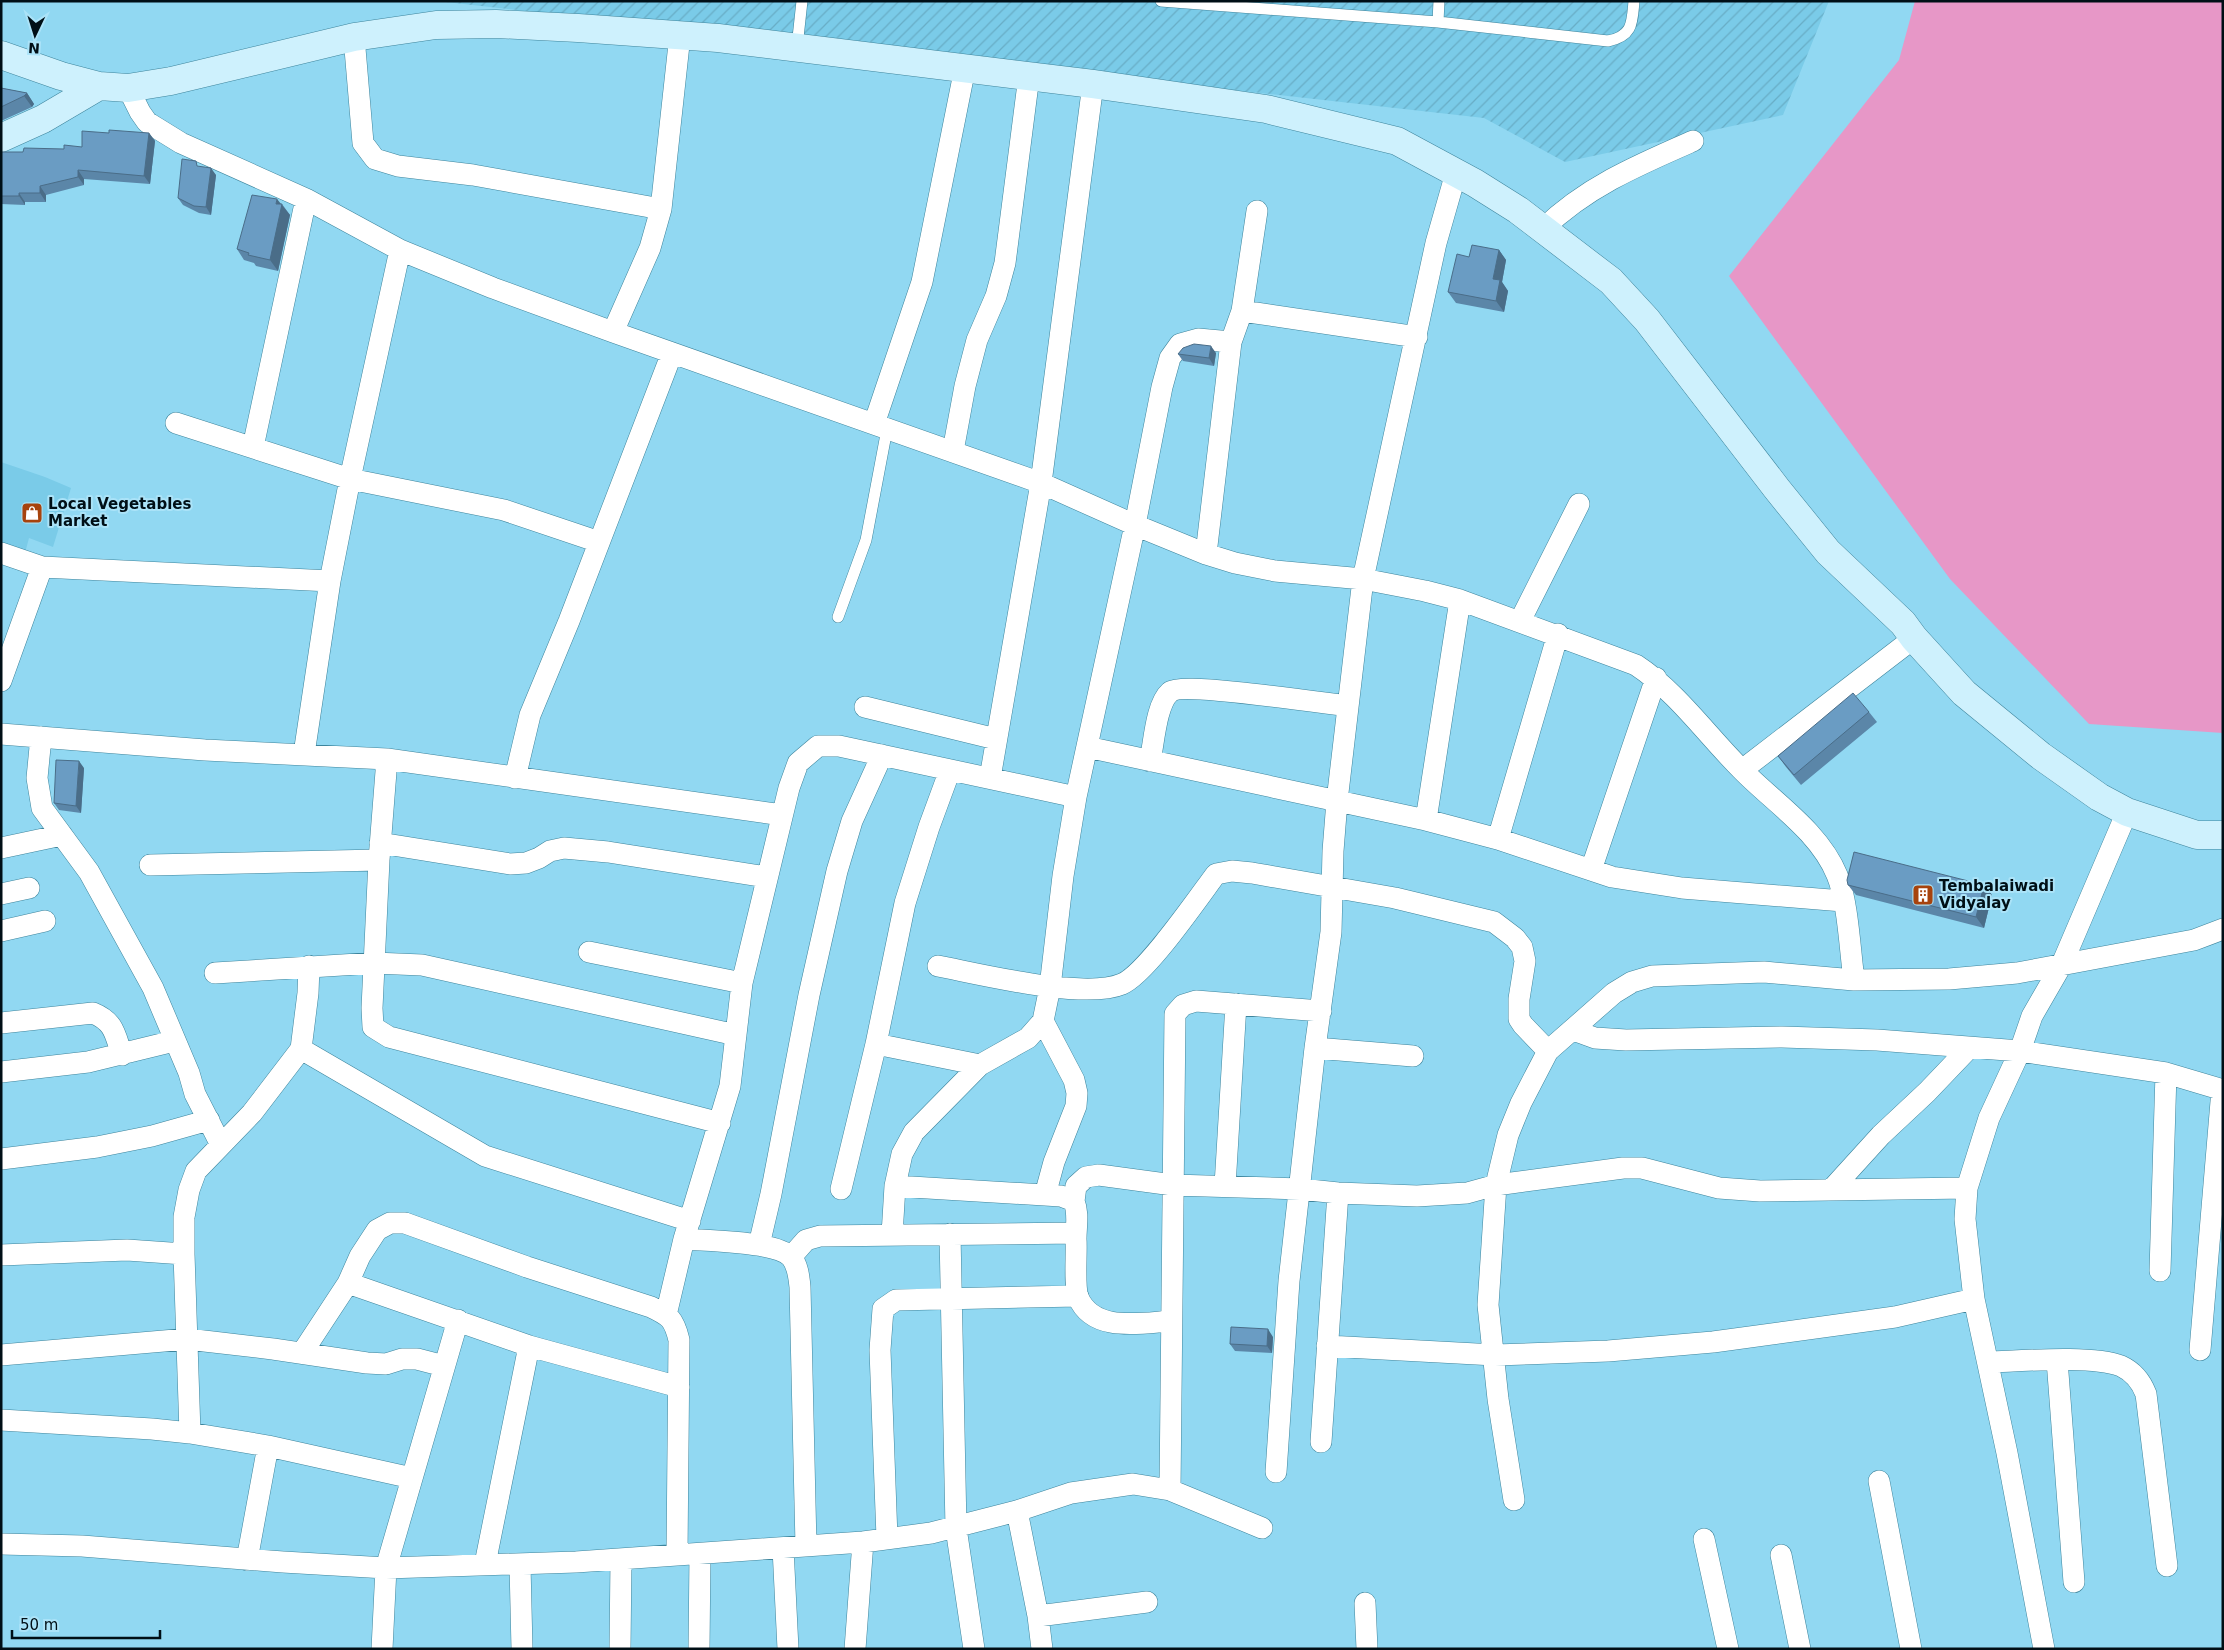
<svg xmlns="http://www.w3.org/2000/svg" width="2224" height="1650" font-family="'DejaVu Sans',sans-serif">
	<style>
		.built { fill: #7acbe8 }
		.industrial { fill: url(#industrial-furrows) }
		.green { fill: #e797c7 }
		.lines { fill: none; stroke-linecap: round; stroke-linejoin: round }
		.lane-casing { stroke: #3d849c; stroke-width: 12 }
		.street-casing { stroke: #3d849c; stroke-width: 22 }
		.secondary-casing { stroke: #3d849c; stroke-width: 29 }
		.lane { stroke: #fff; stroke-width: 11 }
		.street { stroke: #fff; stroke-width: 21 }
		.secondary { stroke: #cef1fd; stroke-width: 28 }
		.wall { fill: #5b86a8 }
		.shaded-wall { fill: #4a6d88 }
		.building { fill: #6a9cc3; stroke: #4a6d88 }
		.labels { text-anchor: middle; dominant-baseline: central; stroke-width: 4; stroke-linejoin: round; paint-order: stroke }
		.poi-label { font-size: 15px; font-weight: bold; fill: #000f16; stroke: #abe3f8; text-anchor: start }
	</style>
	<defs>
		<pattern id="industrial-furrows" width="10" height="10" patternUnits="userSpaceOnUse" patternTransform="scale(1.25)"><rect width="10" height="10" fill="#7acbe8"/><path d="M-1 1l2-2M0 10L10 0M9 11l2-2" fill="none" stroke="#68adc6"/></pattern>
	</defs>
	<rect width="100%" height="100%" fill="#91d8f2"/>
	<path class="built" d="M1,462L45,477L71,488L53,547L29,538L24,557L1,548Z"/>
	<path class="industrial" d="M437,1H1829L1783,115L1565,162L1484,118Z"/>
	<path class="green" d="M1915,1H2223V733L2089,724L1950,579L1729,276L1899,60Z"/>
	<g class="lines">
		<g class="lane-casing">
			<path id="lane" d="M1161,1L1438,22L1608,41C1633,36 1632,23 1634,1
				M1438,22L1439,1
				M797,47L802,1
				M838,617L866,540L887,429"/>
		</g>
		<g class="street-casing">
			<path id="street" d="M354,37L363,143L375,159L398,166L473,175L661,209
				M128,88L140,112L147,122L181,143L306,199L400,250L493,288L613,332L1041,483L1135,525L1206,554L1235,563L1275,571L1363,579L1425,591L1460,600L1636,665C1677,692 1706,734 1741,769C1773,802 1819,831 1837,875C1848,901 1850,951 1854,980
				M1543,229C1586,187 1638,165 1693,141
				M1242,311L1417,337
				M613,332L650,248L661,209L680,35
				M176,423L350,479L504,510L599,542
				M874,424L922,282L965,68
				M253,447L306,199
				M953,451L965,386L977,340L996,296L1005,263L1029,76
				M1,553L42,567L330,581
				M1206,554L1231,342L1242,311L1257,211
				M1520,621L1579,504
				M1,681L42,567
				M865,707L996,739
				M1,734L205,750L387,759L782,815
				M41,737L37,778L42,808L89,872L153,988L189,1073L195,1094L221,1145
				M1087,747L1426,820L1498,839L1612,877L1682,888L1843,901
				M304,754L330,581L350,479L400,250
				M387,759L379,860L372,1008L373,1027L389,1037L720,1123
				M1150,761C1154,743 1156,704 1170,692C1183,682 1322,703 1348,706
				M1742,770L1914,638
				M515,778L530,715L569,621L672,353
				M990,778L1041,483L1093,84
				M1426,820L1460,600
				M1498,839L1558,634
				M380,843L510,864L526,863L539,858L550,851L564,848L608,852L766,877
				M1,848L62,835
				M150,865L379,860
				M1591,870L1656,678
				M1,894L29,888
				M1,931L45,921
				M589,952L742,983
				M938,966C980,974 1084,1000 1122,984C1146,974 1198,898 1216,874L1232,871L1252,873L1395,898L1494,922L1515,938L1522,947L1525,961L1519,999V1019L1523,1025L1548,1051
				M215,973L374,963L422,965L736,1035
				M1043,1021L1074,1080L1077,1093L1076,1106L1054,1162L1045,1195
				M1,1023L93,1013C115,1022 115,1035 122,1055
				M1573,1030L1595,1038L1626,1040L1782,1037L1877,1040L2020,1051L2166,1073L2223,1090
				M876,1044L980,1065
				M1315,1048L1413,1056
				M301,1049L485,1156L690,1221
				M1,1072L88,1062L174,1041
				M1,1159L97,1147L152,1136L209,1120
				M895,1186L1061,1196L1074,1201C1079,1214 1076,1225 1076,1239C1077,1251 1074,1287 1078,1297C1093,1333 1140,1323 1171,1321
				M1225,1186L1236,1004
				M841,1189L876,1044L905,903L929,827L950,770
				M1831,1190L1881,1135L1927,1092L1969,1048
				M1074,1201L1076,1186L1086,1177L1099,1175L1173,1185L1300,1189L1338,1193L1417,1196L1467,1193L1496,1185L1623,1168H1642L1719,1188L1760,1191L1967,1188
				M950,1234L956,1528L974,1649
				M892,1235L895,1186L902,1154L914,1132L980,1065L1028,1038L1043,1021L1050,987L1063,876L1076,797L1135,525L1162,387L1170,358L1180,344L1198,339L1231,342
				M684,1239C707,1241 776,1241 791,1257C798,1265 799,1277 800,1287L806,1546
				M759,1245L771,1194L809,995L837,871L852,821L882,755
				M1,1255L127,1250L184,1254
				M791,1257L806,1240L820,1236L1076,1233
				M2160,1271L2166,1073
				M348,1283L529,1346L679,1387
				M666,1315L684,1239L730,1086L742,983L789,788L798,763L818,746H839L1076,797
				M1327,1346L1495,1355L1608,1351L1713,1342L1895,1317L1974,1299
				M2200,1350L2222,1090
				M302,1353L348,1283L360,1256L377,1230L390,1223H405L527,1267L651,1307C670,1316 674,1319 679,1340L677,1555
				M1,1355L187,1339L273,1349L367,1363L386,1364L402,1359H417L444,1366
				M2057,1360L2074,1582
				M1989,1362C2021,1361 2093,1355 2121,1366C2134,1372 2141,1381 2146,1394L2167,1566
				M1,1420L152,1429L190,1433L268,1446L412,1478
				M190,1433L184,1254V1217L189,1190L196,1171L252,1113L301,1049L308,993L309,966
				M1321,1442L1338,1193
				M1276,1472L1289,1281L1315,1048L1331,932L1333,851L1337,801L1363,579L1436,243L1456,173
				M1879,1481L1911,1649
				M1170,1490L1175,1014L1183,1005L1196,1001L1321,1011
				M1514,1500L1498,1399L1488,1305L1496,1185L1508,1135L1521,1103L1548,1051L1614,993L1632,982L1652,976L1764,972L1854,980L1949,979L2017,973L2194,940L2223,929
				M1017,1511L1038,1616L1042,1649
				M887,1538L880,1350L883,1309L896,1300L1078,1296
				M1704,1539L1728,1649
				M1,1544L82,1546L283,1562L386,1568L576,1562L863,1542L931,1533L1017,1511L1071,1493L1133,1484L1170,1490L1262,1528
				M783,1548L788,1649
				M1781,1555L1800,1649
				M247,1560L268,1446
				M485,1564L529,1346
				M520,1565L522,1649
				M1365,1603L1367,1649
				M1038,1616L1147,1602
				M382,1649L386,1568L458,1320
				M620,1649L621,1559
				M699,1649L700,1554
				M855,1649L863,1542
				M2044,1649L2007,1453L1974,1299L1965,1219L1967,1188L1989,1118L2020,1051L2032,1016L2062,964L2127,812"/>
		</g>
		<g class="secondary-casing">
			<path id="secondary" d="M1,55L61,76L99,86L128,88L171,81L354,37L436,25L496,24L578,28L718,38L1093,84L1266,109L1397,141L1475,183L1518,210L1611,281L1647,320L1777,489L1828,552L1903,623L1914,638L1964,693L2041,756L2099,797L2127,812L2197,835H2223
				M1,138L43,119L99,86"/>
		</g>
		<use href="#lane" class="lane"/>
		<use href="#street" class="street"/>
		<use href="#secondary" class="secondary"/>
	</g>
	<path class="wall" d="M1,88L27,93L34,104L32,107L1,121Z
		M149,133L155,141L150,184L84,179V185L46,195V202H25V205L1,204V152H23L64,149L82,147Z
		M200,167L216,175L211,215L199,213L183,205L178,198Z
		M281,204H282L290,215L278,271L256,266L254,263L244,260L237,249Z
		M1499,250L1506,260L1502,282L1508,291L1504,312L1456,303L1448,292L1469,257Z
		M1216,353L1214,366L1183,361L1178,354Z
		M1869,712L1877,722L1801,785L1786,767L1778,756Z
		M84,768L81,813L59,810L54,803Z
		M1848,885H1984L1992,895L1984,928L1856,895Z
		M1273,1337L1272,1353L1235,1351L1230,1344Z"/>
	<path class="shaded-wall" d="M27,93L34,104L32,107L24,96Z
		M149,133L155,141L150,184L144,176Z
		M211,168L216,175L211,215L206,207Z
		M78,170L84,179V185L78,177Z
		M40,186L46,195V202L40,193Z
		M19,193L25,202V205L19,196Z
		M277,199L290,215L278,271L270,260L276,204Z
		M1499,250L1506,260L1502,282L1508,291L1504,312L1496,301L1493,279Z
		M1211,346L1216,353L1214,366L1209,358Z
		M79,761L84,768L81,813L76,806Z
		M1984,885L1992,895L1984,928L1976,917Z
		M1268,1329L1273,1337L1272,1353L1267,1346Z"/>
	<path class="building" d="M1,88L27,93L24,96L1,107Z
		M109,130L149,133L144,176L78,170V177L40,186V193H19V196H1V152H23L24,148L64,149V145L82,147V131L109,133Z
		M182,159L196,161L197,166L211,168L206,207L194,206L178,198Z
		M252,195L277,199L276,204H282L270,260L248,255L249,253L237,249Z
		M1472,245L1499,250L1493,279L1500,280L1496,301L1448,292L1457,254L1469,257Z
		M1194,344L1211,346L1209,358L1178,354L1183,348Z
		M1853,693L1869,712L1794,775L1778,756Z
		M56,760L79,761L76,806L54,803Z
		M1854,852L1984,885L1976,917L1848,885L1847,880Z
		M1231,1327L1268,1329L1267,1346L1230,1344Z"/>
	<defs>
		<g id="shop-square" transform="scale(1.125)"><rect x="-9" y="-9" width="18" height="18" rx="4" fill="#a7430d" stroke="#abe3f8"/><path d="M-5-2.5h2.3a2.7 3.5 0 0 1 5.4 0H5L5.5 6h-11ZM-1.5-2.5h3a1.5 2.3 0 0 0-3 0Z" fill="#fff"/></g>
		<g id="building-square" transform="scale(1.125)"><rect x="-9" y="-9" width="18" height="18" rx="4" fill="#a7430d" stroke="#abe3f8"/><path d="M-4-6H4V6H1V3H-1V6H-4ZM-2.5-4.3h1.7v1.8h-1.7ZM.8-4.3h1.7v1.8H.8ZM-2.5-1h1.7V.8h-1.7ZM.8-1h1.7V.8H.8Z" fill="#fff"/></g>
	</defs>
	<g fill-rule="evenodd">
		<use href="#shop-square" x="32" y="513"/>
		<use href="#building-square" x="1923" y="895"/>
	</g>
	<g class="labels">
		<g class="poi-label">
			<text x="48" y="504">Local Vegetables<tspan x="48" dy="17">Market</tspan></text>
			<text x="1939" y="886">Tembalaiwadi<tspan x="1939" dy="17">Vidyalay</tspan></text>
		</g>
	</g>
	<rect width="2224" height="1650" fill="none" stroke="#000f16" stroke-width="5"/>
	<g transform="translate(35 35) rotate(184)" stroke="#abe3f8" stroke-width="4" paint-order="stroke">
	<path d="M0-4L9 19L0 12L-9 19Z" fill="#000f16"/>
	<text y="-8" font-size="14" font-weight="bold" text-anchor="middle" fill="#000f16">N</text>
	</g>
	<path d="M12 1630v8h148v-8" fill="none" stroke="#000f16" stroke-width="2.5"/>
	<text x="20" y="1630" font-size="15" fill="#000f16" stroke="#abe3f8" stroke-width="4" paint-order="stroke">50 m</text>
</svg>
